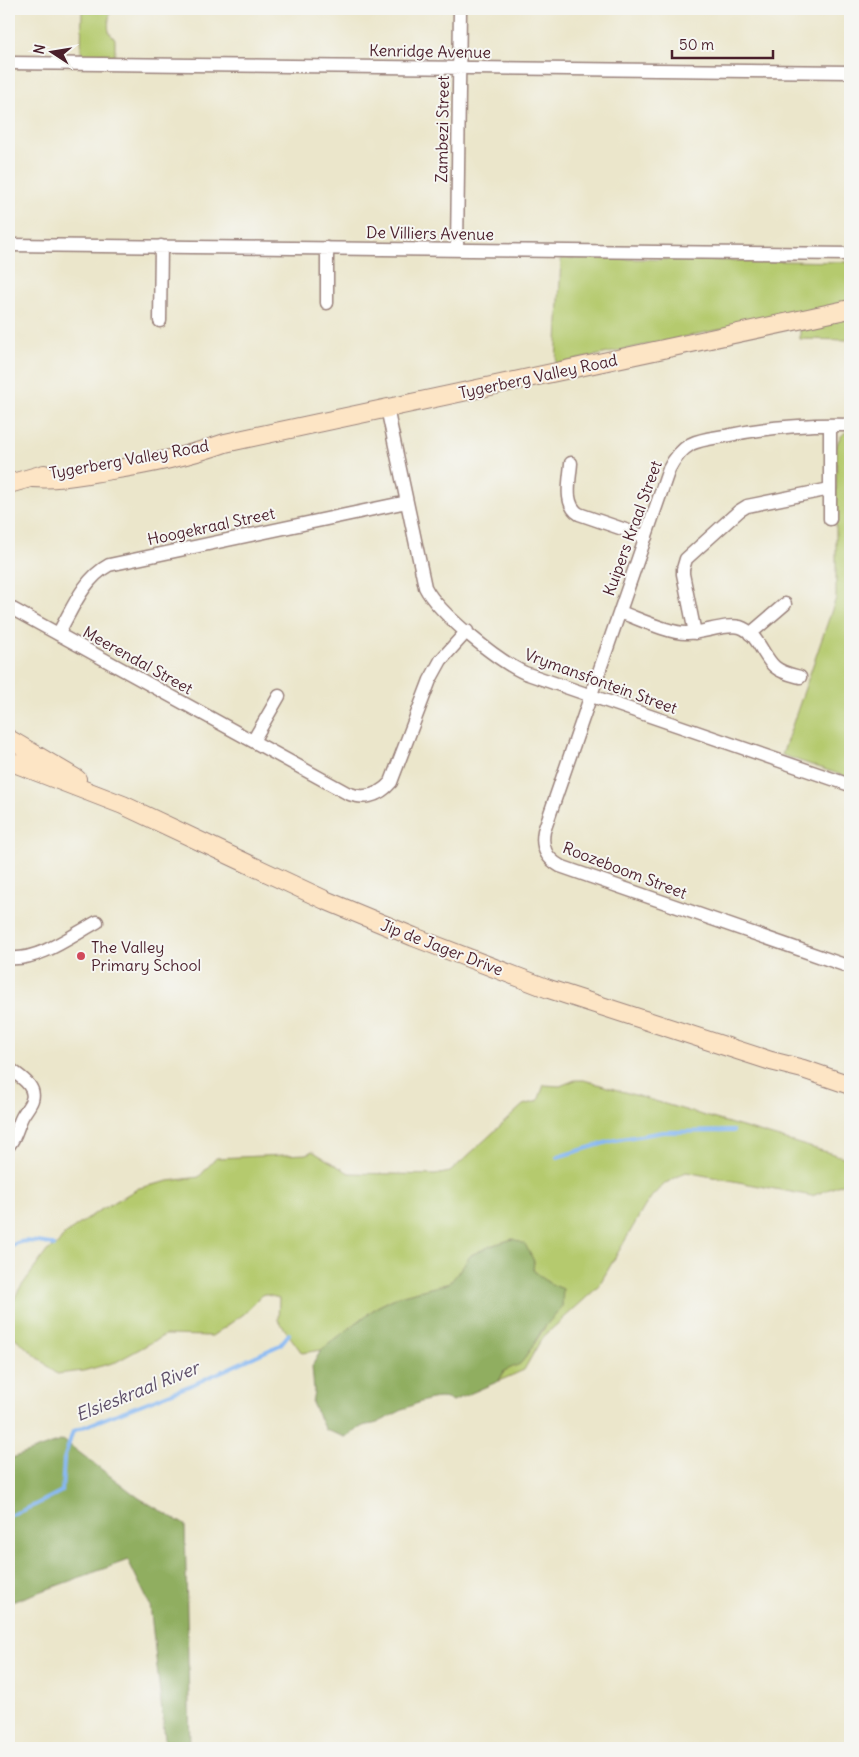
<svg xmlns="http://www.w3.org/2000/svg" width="859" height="1757" font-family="Delius,sans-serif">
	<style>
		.green { fill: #b5ca6e; stroke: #80744c }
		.forest { fill: #90ae61; stroke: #6d6646 }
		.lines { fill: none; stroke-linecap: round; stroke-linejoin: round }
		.stream { stroke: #86b8f3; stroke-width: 4 }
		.minor-casing { stroke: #9a827b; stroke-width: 15 }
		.secondary-casing { stroke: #9a827b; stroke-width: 20 }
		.minor { stroke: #fff; stroke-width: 12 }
		.secondary { stroke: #fde5c5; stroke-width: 18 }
		.poi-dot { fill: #d1495b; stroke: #f6f6f2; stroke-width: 2 }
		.labels { text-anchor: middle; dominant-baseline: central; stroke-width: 4; stroke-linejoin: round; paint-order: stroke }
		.street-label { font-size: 16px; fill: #4a1f2b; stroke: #f6f6f2 }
		.poi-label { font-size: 16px; fill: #4a1f2b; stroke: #f6f6f2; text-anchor: start }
		.water-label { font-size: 18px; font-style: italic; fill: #5c4d67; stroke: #f6f6f2 }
	</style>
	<rect width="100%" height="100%" fill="#f6f6f2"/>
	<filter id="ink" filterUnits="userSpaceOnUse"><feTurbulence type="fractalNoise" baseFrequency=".02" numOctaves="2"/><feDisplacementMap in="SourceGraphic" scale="10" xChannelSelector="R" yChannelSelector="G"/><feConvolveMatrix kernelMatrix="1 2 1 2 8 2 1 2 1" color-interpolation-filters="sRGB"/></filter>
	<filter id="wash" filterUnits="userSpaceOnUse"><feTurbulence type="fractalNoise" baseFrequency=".0096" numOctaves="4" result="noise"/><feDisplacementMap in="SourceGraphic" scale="20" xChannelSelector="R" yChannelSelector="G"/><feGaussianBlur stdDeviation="1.12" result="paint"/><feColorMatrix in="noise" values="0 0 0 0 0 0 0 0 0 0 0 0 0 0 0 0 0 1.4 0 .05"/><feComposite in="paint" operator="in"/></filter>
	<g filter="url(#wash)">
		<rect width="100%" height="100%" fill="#ebe6cb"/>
		<path class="green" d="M82,9H110C110,21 104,30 115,39V56H81Z
			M561,258L850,262V302L556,364Z
			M850,318V340L800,339V330Z
			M850,430V778L782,755L836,598V448C838,439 842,433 850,430Z
			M575,1080H584L850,1159V1181L812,1196L686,1172L666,1183L653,1195L645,1206L598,1287L542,1338L524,1370L499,1381L504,1371L525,1358L547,1324L562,1289L549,1283L533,1270L534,1261L513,1239L493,1245L471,1255L451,1283L399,1296L377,1307L321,1350L302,1353L278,1320L279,1298L263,1294L244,1314L212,1336L165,1335L116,1362L83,1371L57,1374L14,1337L9,1311L18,1291L47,1251L57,1245L64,1235L97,1212L139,1188L169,1181L199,1177L216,1158L307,1154L312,1151L349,1173L435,1175L450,1172L523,1105L538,1101L544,1085L560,1086Z"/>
		<path class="forest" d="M513,1239L525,1244L534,1261L533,1270L549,1283L563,1289L562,1307L542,1330L525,1358L520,1364L504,1371L499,1381L453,1401C431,1390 397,1414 377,1423C372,1425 366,1424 361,1427C356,1429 352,1435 345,1437L325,1430L312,1403L314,1391L312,1366L321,1350L377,1307L399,1296L450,1283L471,1255L493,1245Z
			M63,1440L139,1498L185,1525L190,1748H166L150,1605L128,1560L9,1603V1459Z"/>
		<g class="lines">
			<path class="stream" d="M557,1157L615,1140L663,1132L733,1131
				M9,1248C21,1237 36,1242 51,1244L54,1246
				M9,1516L35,1505L62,1491L64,1459L73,1431L194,1384L280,1345L289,1334"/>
		</g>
	</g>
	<g filter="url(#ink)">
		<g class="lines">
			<g class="minor-casing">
				<path id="minor" d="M9,63L850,72
					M9,245L850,254
					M327,248V303
					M457,250L460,9
					M160,321L161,246
					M387,408L425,587C438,613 498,661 525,673L850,785
					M850,425C808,424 767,427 725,436C714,438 701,439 691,444C681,450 674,459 669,469L544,831C541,847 546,858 560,866L850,967
					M571,463C570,480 563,504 579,514L646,537
					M830,519V489
					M9,607L347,793C364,800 379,796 391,782L430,680L441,660L467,631
					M620,612C637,618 668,633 686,633C702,634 725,623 740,627C757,632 763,657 775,667C782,673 792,675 800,677
					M695,633L683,574V569L686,559L739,511L747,506L830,489V425
					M58,634C72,610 83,579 109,565L407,502
					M750,634L785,604
					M253,741L279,696
					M9,958C39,961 71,936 97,922
					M9,1068C18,1076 37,1085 32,1100C30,1106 25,1111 22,1117C17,1127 16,1137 9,1145"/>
			</g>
			<g class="secondary-casing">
				<path id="secondary" d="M33,478C58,480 81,475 105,471C146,465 186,457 225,443L850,309
					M9,484L44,474
					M9,739L77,779
					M9,761L123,805L325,900L414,937L549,989L771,1061L803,1069L850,1085"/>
			</g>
			<use href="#minor" class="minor"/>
			<use href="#secondary" class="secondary"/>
		</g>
	</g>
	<circle class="poi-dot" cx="81" cy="956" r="5"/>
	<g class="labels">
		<g class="street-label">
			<text transform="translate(430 51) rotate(1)">Kenridge Avenue</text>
			<text transform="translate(442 129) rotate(-89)">Zambezi Street</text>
			<text transform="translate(430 233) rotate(1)">De Villiers Avenue</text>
			<text transform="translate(538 376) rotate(-12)">Tygerberg Valley Road</text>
			<text transform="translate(129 459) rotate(-10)">Tygerberg Valley Road</text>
			<text transform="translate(211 526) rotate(-12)">Hoogekraal Street</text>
			<text transform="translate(632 528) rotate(-70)">Kuipers Kraal Street</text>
			<text transform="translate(138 660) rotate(29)">Meerendal Street</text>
			<text transform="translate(601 681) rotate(20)">Vrymansfontein Street</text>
			<text transform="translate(625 870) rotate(21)">Roozeboom Street</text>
			<text transform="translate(442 947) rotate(21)">Jip de Jager Drive</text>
		</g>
		<g class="poi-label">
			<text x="91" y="947">The Valley<tspan x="91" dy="18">Primary School</tspan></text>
		</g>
		<g class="water-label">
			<text transform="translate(137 1391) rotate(-22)">Elsieskraal River</text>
		</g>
	</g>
	<rect width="859" height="1757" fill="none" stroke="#f6f6f2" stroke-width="30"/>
	<g transform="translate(52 52) rotate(282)" stroke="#f6f6f2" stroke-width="4" paint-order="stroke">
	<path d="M0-4L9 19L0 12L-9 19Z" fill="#4a1f2b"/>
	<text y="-8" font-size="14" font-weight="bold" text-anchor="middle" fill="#4a1f2b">N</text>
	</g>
	<path d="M672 50v8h101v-8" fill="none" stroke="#4a1f2b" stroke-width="2.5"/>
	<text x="679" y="50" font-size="15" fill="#4a1f2b" stroke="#f6f6f2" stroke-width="4" paint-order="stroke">50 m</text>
</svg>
